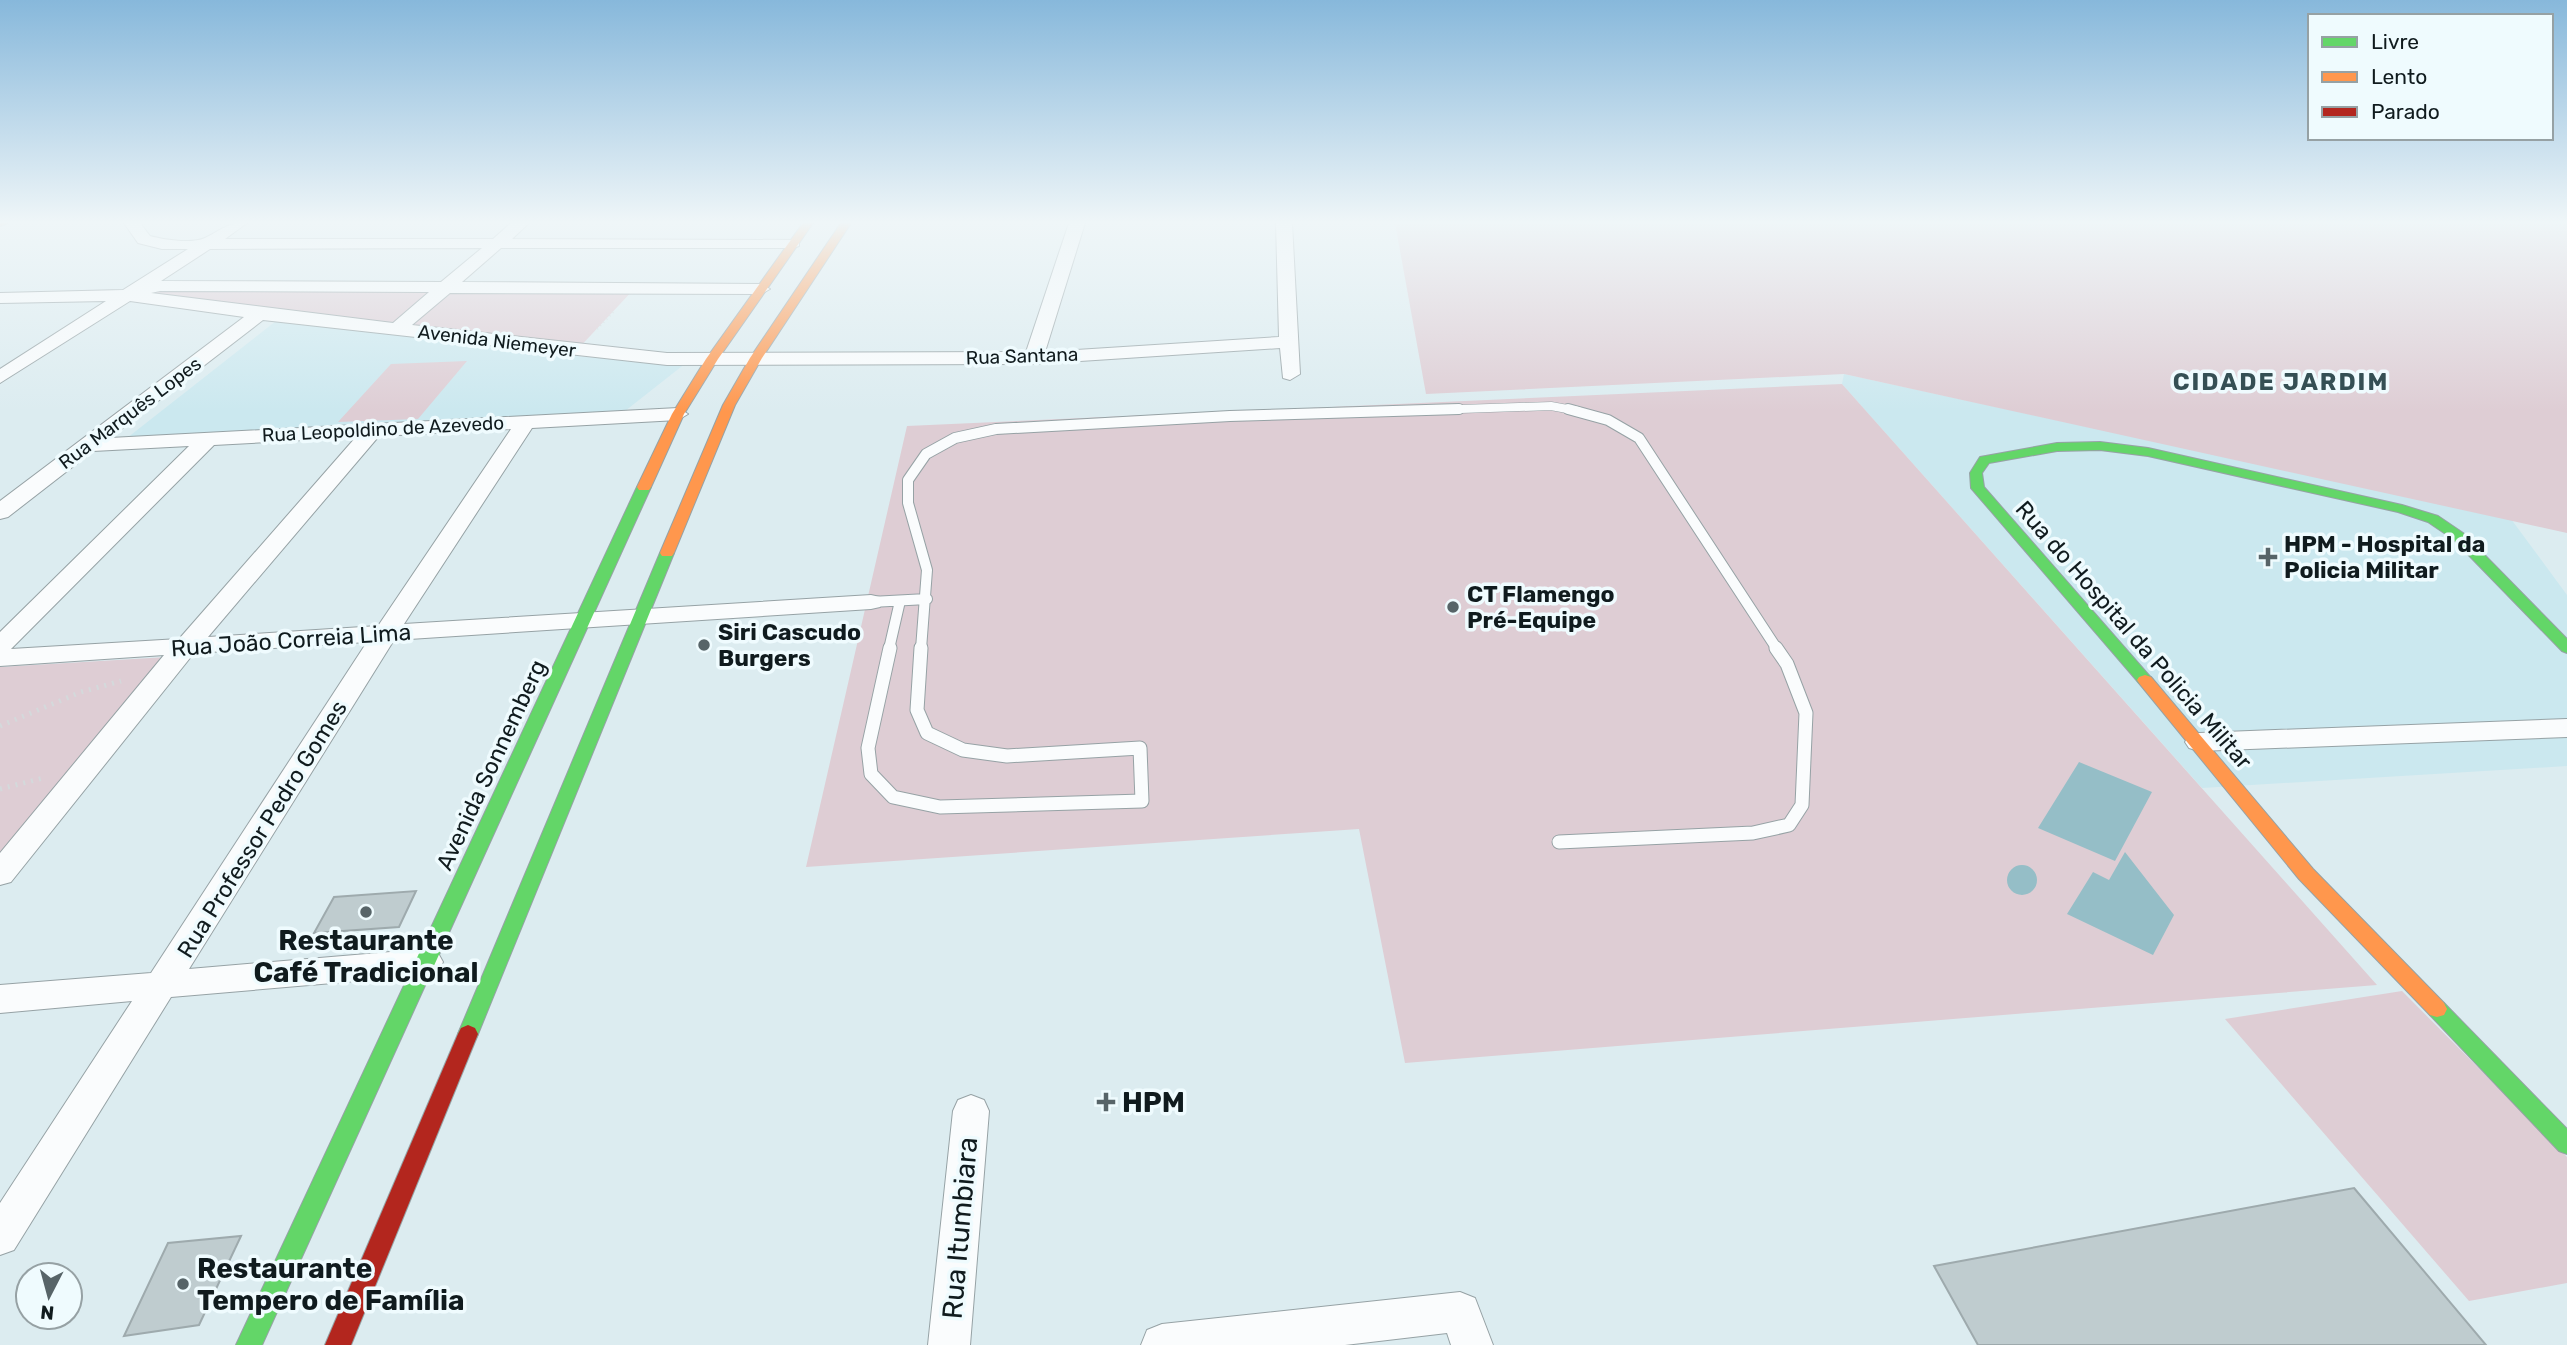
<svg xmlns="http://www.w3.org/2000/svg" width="2567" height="1345" font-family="Rubik,sans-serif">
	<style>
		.built { fill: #cbe8ef }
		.green { fill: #decdd4 }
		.water { fill: #95bec7 }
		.building { fill: #bfcccf; stroke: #9eaaad; stroke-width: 2 }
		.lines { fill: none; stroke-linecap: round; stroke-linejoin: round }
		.lane-far2-casing { stroke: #96a2a5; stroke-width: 9 }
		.lane-far1-casing { stroke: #96a2a5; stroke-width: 12 }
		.lane-casing { stroke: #96a2a5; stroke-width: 15 }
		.street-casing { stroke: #96a2a5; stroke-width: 2 }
		.fast-casing { stroke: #96a2a5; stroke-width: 2 }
		.slow-casing { stroke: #96a2a5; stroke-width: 2 }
		.jam-casing { stroke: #96a2a5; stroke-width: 2 }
		.path-far1 { stroke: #d4d9db; stroke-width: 2.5; stroke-dasharray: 1 3.5; stroke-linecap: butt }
		.path { stroke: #d4d9db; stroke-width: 5; stroke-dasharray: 2 6; stroke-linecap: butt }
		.lane-far2 { stroke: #fafcfd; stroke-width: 8 }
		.lane-far1 { stroke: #fafcfd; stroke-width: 10 }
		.lane { stroke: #fafcfd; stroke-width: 13 }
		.street { fill: #fafcfd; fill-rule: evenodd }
		.fast { fill: #63d668; fill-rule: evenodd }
		.slow { fill: #ff974d; fill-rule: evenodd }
		.jam { fill: #b3261e; fill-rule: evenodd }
		.poi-dot { fill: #576468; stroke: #effbfe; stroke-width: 2.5 }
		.labels { text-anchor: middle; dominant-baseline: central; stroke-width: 7; stroke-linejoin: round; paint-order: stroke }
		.far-street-label { font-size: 19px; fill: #101b1e; stroke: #effbfe }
		.poi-label { font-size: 23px; font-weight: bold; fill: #101b1e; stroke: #effbfe; text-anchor: start }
		.street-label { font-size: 23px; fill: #101b1e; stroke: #effbfe }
		.far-district-label { font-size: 24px; font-weight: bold; letter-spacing: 2px; fill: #354f54; stroke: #effbfe }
		.near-poi-label { font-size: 28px; font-weight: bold; fill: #101b1e; stroke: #effbfe; text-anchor: start }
		.near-street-label { font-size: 28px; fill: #101b1e; stroke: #effbfe }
	</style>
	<rect width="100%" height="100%" fill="#dcecf0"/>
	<path class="built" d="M276,321L585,357L686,363L625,411L127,438Z
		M1844,374L2511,519L2567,595V766L2202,788L1842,384Z"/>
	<path class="green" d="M1395,223H2567V533L1844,374L1426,394Z
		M160,286L635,288L577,350L126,295Z
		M467,361L418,419L338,422L391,364Z
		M1842,384L2377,985L1405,1063L1359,829L806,867L907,426Z
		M167,657L0,859V667Z
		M2402,991L2567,1157V1283L2469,1301L2225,1019Z"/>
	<path class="water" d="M2079,762L2152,792L2115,861L2038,828Z
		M2125,852L2174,915L2153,955L2067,914L2093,872L2109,880Z
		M2007 880a15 15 0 1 1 30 0a15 15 0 1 1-30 0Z"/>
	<path class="building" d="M416,891L399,927L314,933L334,897Z
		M2354,1188L2486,1345H1978L1934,1266Z
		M241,1236L199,1325L124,1336L168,1243Z"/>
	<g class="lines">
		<g class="lane-far2-casing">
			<path id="lane-far2" d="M1403,411L1551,406L1578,411"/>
		</g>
		<g class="lane-far1-casing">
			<path id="lane-far1" d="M1568,409L1608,420L1639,438L1777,649
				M871,602L927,599
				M889,649L900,601
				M921,649L927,570L908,503V480L926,454L955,438L996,429L1230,416L1459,409"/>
		</g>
		<g class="lane-casing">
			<path id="lane" d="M890,648L868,748L871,774L893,797L940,807L1142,801L1140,748L1007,756L963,750L927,733L917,710L921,648
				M1559,842L1753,833L1789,825L1802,805L1806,713L1787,664L1776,648"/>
		</g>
		<g class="street-casing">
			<path id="street" d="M124,223H140L150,236C164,240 192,244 205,238C224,229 225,223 247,223L225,239H493L511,223H529L512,239L799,240V246L793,248H501L462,282L761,284L770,289L761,294L450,293L412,325L667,353L1026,352L1069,223H1085L1045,352L1279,337L1276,223H1292L1300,374L1290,380L1283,378L1280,348L1034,364L667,365L263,320L110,438L678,408L688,414L678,420L532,428L404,624L871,595L880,597L883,602L880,607L871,609L394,640L189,969L426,949L438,953L443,962L438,971L426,975L171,997L14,1250L0,1255V1203L132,1001L0,1013V985L151,973L367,642L194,653L11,882L0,885V853L164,655L0,666V632L189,446L93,451L8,517L0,519V501L244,317L130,301L0,383V369L106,301L0,303V293L123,290L188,249H162L138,243ZM482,248L441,282L161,281L210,249ZM160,291L429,292L393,323L151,293ZM511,429L378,626L208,637L379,436ZM356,437L179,639L11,649L214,445Z
				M2567,719V737L2199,751L2189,748L2185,742L2189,736L2199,733Z
				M971,1095L984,1100L989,1111L970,1345H928L953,1111L958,1100Z
				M1460,1292L1475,1298L1493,1345H1451L1447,1333L1345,1345H1141L1147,1330L1162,1324Z"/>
		</g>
		<g class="fast-casing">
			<path id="fast" d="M2100,442L2148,448L2402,505L2438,516L2463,533L2567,639V653L2562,651L2453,539L2428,522L2398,512L2148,456L2100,450L2057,451L1989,463L1982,473L1984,487L2153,680L2145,685L2139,683L1971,488L1970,473L1980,457L2057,443Z
				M644,483L651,487L262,1345H236L637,487Z
				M667,549L674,553L478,1034L475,1040L468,1043L461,1040L458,1034L660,553Z
				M2437,1001L2444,1003L2567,1129V1154L2559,1151L2430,1015L2427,1009L2430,1003Z"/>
		</g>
		<g class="slow-casing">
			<path id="slow" d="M0,223H8L0,226Z
				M803,223H813L718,359L684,414L651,487L649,490H639L637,487L672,414L706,359Z
				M841,223H851L762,358L735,405L674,553L672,556H662L660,553L723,405L750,358Z
				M2145,675L2151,677L2313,869L2444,1003L2447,1009L2444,1015L2437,1017L2430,1015L2299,879L2139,683L2137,680L2139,677Z"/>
		</g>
		<g class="jam-casing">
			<path id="jam" d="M468,1025L475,1028L478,1034L351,1345H325L458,1034L461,1028Z"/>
		</g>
		<path class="path-far1" d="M597,329L615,310"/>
		<path class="path" d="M0,726L81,692L121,681
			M0,789L43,778"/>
		<use href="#lane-far2" class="lane-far2"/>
		<use href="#lane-far1" class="lane-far1"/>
		<use href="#lane" class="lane"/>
		<use href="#street" class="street"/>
		<use href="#fast" class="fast"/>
		<use href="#slow" class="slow"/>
		<use href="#jam" class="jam"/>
	</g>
	<linearGradient id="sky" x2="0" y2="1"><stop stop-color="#87b8db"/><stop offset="0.54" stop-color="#eff6f8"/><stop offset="1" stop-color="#eff6f8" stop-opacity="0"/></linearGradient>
	<rect width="2567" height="412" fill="url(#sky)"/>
	<g class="poi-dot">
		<path d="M2264.5 546.5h7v7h7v7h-7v7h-7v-7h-7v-7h7z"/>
		<circle cx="1453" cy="607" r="7"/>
		<circle cx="704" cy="645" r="7"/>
		<circle cx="366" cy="912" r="7"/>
		<path d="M1102.5 1091.5h7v7h7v7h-7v7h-7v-7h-7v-7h7z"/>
		<circle cx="183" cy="1284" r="7"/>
	</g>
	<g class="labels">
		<g class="far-street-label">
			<text transform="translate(497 341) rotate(7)">Avenida Niemeyer</text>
			<text transform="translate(1022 356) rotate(-2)">Rua Santana</text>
			<text transform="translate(130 413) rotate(-37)">Rua Marquês Lopes</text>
			<text transform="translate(383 429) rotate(-3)">Rua Leopoldino de Azevedo</text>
		</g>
		<g class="poi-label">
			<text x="2284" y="544">HPM - Hospital da<tspan x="2284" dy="26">Policia Militar</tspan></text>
			<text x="1467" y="594">CT Flamengo<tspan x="1467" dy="26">Pré-Equipe</tspan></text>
			<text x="718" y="632">Siri Cascudo<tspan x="718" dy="26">Burgers</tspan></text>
		</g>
		<g class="street-label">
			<text transform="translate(2134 635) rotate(49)">Rua do Hospital da Policia Militar</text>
			<text transform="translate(291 640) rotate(-4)">Rua João Correia Lima</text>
			<text transform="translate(491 765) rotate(-65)">Avenida Sonnemberg</text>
			<text transform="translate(262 829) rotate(-58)">Rua Professor Pedro Gomes</text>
		</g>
		<g class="far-district-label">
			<text x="2281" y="382">CIDADE JARDIM</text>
		</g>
		<g class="near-poi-label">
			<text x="366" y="940" text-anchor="middle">Restaurante<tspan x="366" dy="32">Café Tradicional</tspan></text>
			<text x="1122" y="1102">HPM</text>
			<text x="197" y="1268">Restaurante<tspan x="197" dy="32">Tempero de Família</tspan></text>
		</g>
		<g class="near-street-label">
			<text transform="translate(960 1228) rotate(-85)">Rua Itumbiara</text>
		</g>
	</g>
	<rect x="2308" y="14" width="245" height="126" fill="#effbfe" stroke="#96a1a4" stroke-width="2"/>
	<rect x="2322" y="37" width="35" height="10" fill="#63d668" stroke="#96a1a4" stroke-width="2"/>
	<text x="2371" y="49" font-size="21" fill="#101b1e">Livre</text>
	<rect x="2322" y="72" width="35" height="10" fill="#ff974d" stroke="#96a1a4" stroke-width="2"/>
	<text x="2371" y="84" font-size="21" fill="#101b1e">Lento</text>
	<rect x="2322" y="107" width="35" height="10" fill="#b3261e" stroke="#96a1a4" stroke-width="2"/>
	<text x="2371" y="119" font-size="21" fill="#101b1e">Parado</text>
	<g transform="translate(49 1296) rotate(186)"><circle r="33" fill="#effbfe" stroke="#96a1a4" stroke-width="2"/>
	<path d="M0-5L12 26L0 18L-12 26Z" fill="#576468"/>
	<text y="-10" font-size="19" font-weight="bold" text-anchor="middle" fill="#101b1e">N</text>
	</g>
</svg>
